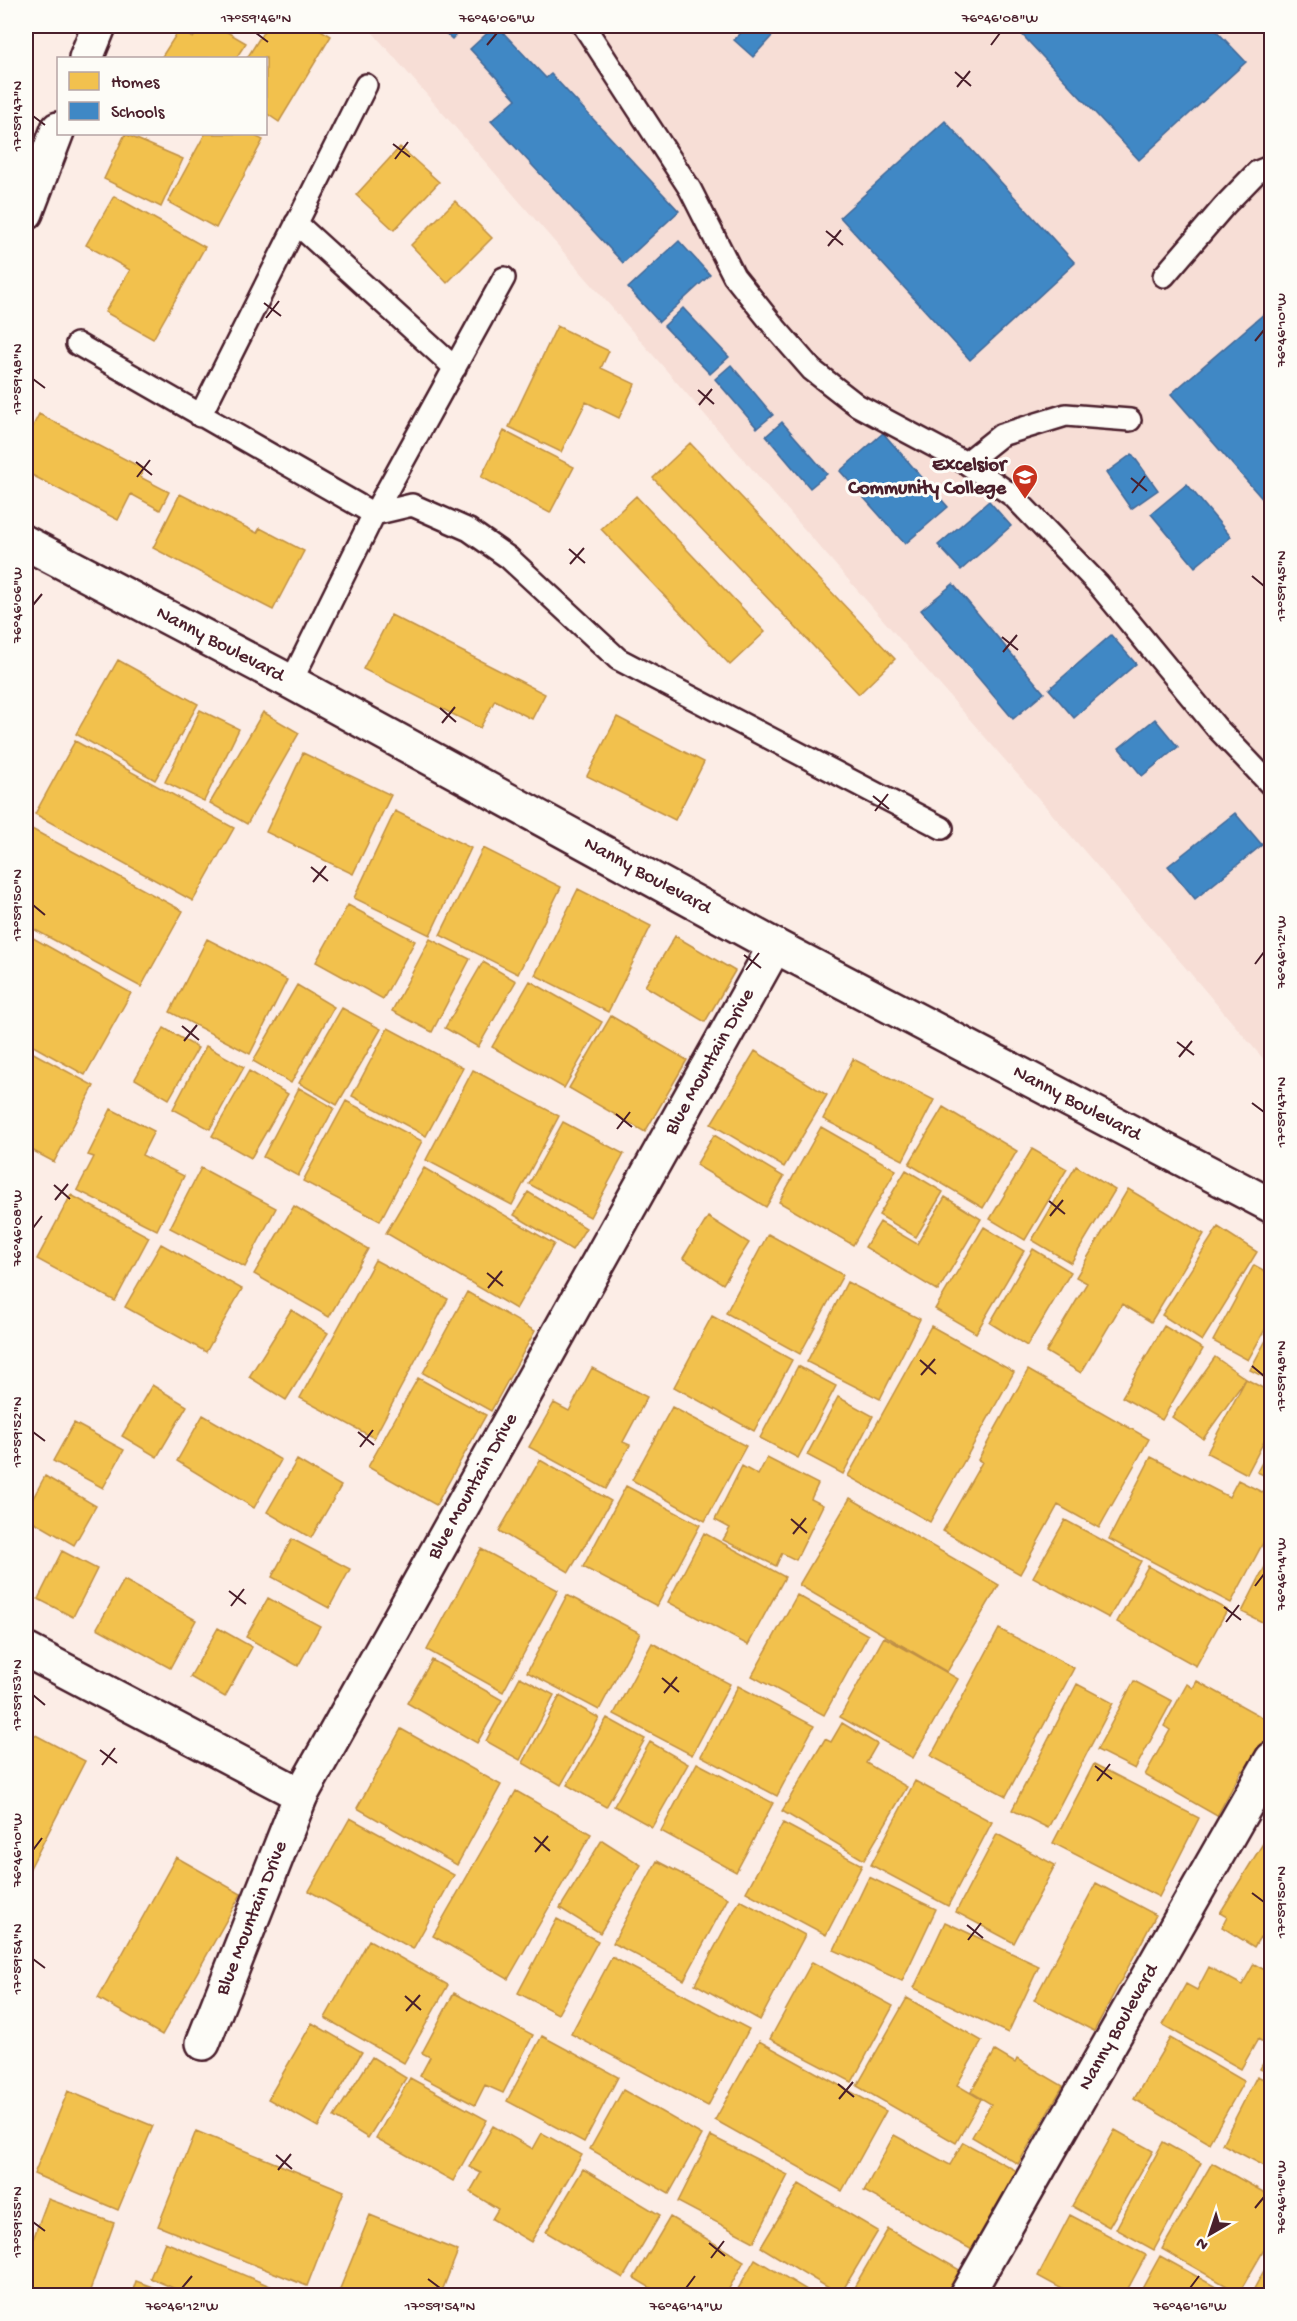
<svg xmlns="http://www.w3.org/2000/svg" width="1297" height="2321" font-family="'Gochi Hand',sans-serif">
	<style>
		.built { fill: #f7ded6 }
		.homes { fill: #f2c14e; stroke: #c09044; stroke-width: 1.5 }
		.schools { fill: #3f88c5; stroke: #426897; stroke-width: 1.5 }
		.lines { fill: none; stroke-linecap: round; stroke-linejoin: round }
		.service-casing { stroke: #4a1f2b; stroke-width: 26 }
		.minor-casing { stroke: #4a1f2b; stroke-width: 38 }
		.secondary-casing { stroke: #4a1f2b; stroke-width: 38 }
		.service { stroke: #fdfcf7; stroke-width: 21 }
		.minor { stroke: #fdfcf7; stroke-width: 33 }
		.secondary { stroke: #fdfcf7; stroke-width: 33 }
		.ticks { fill: none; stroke: #4a1f2b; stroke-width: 2 }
		.labels { text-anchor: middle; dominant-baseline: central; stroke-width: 6; stroke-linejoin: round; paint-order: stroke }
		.poi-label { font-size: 20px; font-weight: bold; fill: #4a1f2b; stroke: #fdfcf7; text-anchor: end }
		.street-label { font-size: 20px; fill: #4a1f2b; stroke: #fdfcf7 }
		.neatline { fill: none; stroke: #4a1f2b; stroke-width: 2 }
		.ticks-label { font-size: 15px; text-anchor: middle; fill: #4a1f2b }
	</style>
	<rect width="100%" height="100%" fill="#fcede6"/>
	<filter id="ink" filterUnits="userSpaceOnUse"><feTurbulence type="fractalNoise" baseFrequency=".0167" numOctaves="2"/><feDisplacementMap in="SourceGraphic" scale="12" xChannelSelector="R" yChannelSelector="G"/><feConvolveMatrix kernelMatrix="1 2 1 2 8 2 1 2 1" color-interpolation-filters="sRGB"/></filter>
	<g filter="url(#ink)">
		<path class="built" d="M367,26H1271V1068L1191,974Z"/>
		<path class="homes" d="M201,26H217L246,43L236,58H161L179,30L193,38Z
			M267,26H314L331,36L279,122L266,113V58H247Z
			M125,134L183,159L161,207L104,179Z
			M205,134H251L263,140L216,228L168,202Z
			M400,147L439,182L394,230L356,195Z
			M114,196L205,247L153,339L105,312L130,270L86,245Z
			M455,201L492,238L447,283L411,245Z
			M557,326L609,351L601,368L635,384L619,418L586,402L561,452L509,427Z
			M39,414L144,469L140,477L169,492L160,510L131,494L118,520L26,472V440Z
			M504,431L574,467L550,513L481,477Z
			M690,443L895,659L859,694L653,478Z
			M180,494L257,533L260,528L304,551L273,610L153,548Z
			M636,496L765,632L730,665L601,529Z
			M391,615L545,694L532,719L495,700L480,728L363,669Z
			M118,660L198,704L155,780L76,734Z
			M200,710L239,729L204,801L165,782Z
			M263,712L299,733L247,824L210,803Z
			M617,717L704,762L675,820L587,776Z
			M75,741L234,828L193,901L35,814Z
			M303,753L391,795L353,874L266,832Z
			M395,811L471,848L430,935L354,898Z
			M28,827L183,911L141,987L26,925V832Z
			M483,848L561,887L518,974L440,935Z
			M578,889L651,926L608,1012L535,975Z
			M348,905L415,941L383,999L316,962Z
			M26,934L131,993L85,1075L26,1042Z
			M675,936L735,971L705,1022L645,986Z
			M207,939L287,980L250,1054L170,1012Z
			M430,939L470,959L432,1032L392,1011Z
			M483,962L516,981L478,1047L445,1028Z
			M530,981L602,1022L564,1088L492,1047Z
			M297,985L334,1007L291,1083L253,1061Z
			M342,1008L381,1029L337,1105L299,1083Z
			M611,1016L687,1060L645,1132L569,1088Z
			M164,1028L198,1048L169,1099L135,1079Z
			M388,1028L463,1068L426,1136L352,1096Z
			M206,1046L244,1067L210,1129L173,1109Z
			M26,1049L94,1086L54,1162L26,1147Z
			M755,1051L827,1095L784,1167L711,1124Z
			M853,1059L934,1100L903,1160L823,1119Z
			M473,1070L559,1116L512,1205L426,1160Z
			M249,1071L288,1094L251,1158L212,1136Z
			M299,1088L334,1108L298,1176L263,1157Z
			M346,1101L422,1141L380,1221L303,1181Z
			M943,1107L1017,1151L983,1208L909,1164Z
			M111,1109L154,1131L142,1155L184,1176L157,1230L77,1190L94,1157L88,1155Z
			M563,1122L624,1154L590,1217L529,1184Z
			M821,1127L896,1170L853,1245L779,1202Z
			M714,1135L784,1177L766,1207L696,1165Z
			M1032,1149L1067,1169L1025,1240L990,1219Z
			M1076,1166L1115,1190L1071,1263L1032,1240Z
			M201,1168L276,1208L245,1267L170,1228Z
			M424,1168L554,1244L516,1309L386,1233Z
			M906,1170L943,1192L916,1237L879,1215Z
			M1128,1189L1204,1234L1151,1322L1122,1304L1081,1373L1046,1352L1087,1283L1076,1277Z
			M528,1192L586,1228L572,1250L514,1215Z
			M71,1195L149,1237L115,1301L37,1259Z
			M945,1197L981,1219L938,1291L865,1247L880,1222L917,1244Z
			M294,1206L368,1249L329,1317L254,1274Z
			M708,1217L749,1243L723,1284L683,1258Z
			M984,1227L1024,1251L976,1333L935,1309Z
			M1218,1227L1257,1252L1202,1341L1162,1315Z
			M768,1234L843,1275L800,1354L726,1313Z
			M161,1244L242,1289L206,1352L125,1307Z
			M1033,1249L1071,1272L1027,1346L990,1323Z
			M375,1260L448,1299L374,1438L300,1398Z
			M1254,1265L1272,1275V1317L1248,1360L1213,1341Z
			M847,1282L920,1319L880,1399L807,1362Z
			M467,1292L535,1331L491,1411L423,1373Z
			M291,1310L328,1333L286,1400L249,1377Z
			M712,1316L792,1360L754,1431L674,1387Z
			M931,1326L1014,1372L930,1522L848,1476Z
			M1164,1326L1203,1349L1162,1420L1122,1397Z
			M1272,1329V1381L1250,1370Z
			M1215,1357L1246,1379L1203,1439L1172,1417Z
			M798,1366L836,1386L798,1458L760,1438Z
			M592,1368L647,1397L623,1442L630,1445L606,1489L529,1447L554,1403L569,1411Z
			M1028,1370L1149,1439L1099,1528L1058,1505L1020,1574L943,1531L982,1462L978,1460Z
			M418,1378L486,1415L436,1505L368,1467Z
			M1246,1379L1272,1393V1426L1247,1474L1207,1453Z
			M152,1385L187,1406L157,1457L122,1436Z
			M838,1397L873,1416L843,1474L807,1455Z
			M672,1407L746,1446L705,1521L632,1480Z
			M203,1415L281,1460L254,1508L177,1461Z
			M74,1423L124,1450L103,1488L53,1461Z
			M1272,1444V1479L1257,1472Z
			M1151,1457L1229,1497L1238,1480L1272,1497V1526L1231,1603L1109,1539Z
			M767,1458L818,1484L811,1499L823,1505L796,1560L782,1553L776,1566L723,1540L730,1528L715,1520L742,1466L758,1475Z
			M297,1460L341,1486L311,1538L267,1512Z
			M540,1460L611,1501L569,1572L499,1531Z
			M45,1476L96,1506L74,1545L26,1517V1511Z
			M626,1486L700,1525L657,1606L583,1567Z
			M850,1498L999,1585L947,1672L799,1585Z
			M1065,1520L1141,1561L1109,1618L1033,1577Z
			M704,1533L785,1577L748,1645L668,1602Z
			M292,1539L350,1569L329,1608L272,1577Z
			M481,1549L558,1590L503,1692L427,1650Z
			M62,1551L97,1569L73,1617L38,1599Z
			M1272,1553V1627L1242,1612Z
			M1148,1566L1227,1610L1196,1666L1117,1622Z
			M124,1580L196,1620L170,1668L97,1628Z
			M567,1595L640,1633L599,1710L527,1672Z
			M797,1595L868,1635L824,1715L752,1676Z
			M268,1598L320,1626L298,1666L246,1637Z
			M218,1628L252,1647L225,1697L190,1677Z
			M999,1629L1074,1668L1006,1796L931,1756Z
			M884,1637L958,1679L913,1758L840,1717Z
			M652,1643L730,1684L692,1755L614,1714Z
			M432,1660L502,1700L477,1743L407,1703Z
			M520,1677L554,1695L520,1760L486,1741Z
			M1134,1681L1172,1701L1135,1769L1097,1750Z
			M1197,1681L1269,1721L1265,1728L1272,1731V1736L1250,1775L1242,1770L1217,1816L1145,1775L1170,1730L1164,1726L1187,1684L1193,1688Z
			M1077,1684L1113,1703L1048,1828L1012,1810Z
			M738,1686L814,1726L777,1796L701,1756Z
			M560,1696L599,1718L561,1785L523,1763Z
			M607,1718L645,1739L606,1807L567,1785Z
			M842,1723L877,1744L866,1763L907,1787L864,1860L782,1811L825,1739L831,1742Z
			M401,1729L501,1785L457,1865L357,1808Z
			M26,1730L85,1761L26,1876Z
			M650,1742L688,1764L652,1827L614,1806Z
			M697,1763L773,1803L736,1872L661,1831Z
			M1094,1764L1199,1818L1159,1897L1053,1843Z
			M915,1781L992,1822L948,1906L871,1865Z
			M516,1791L591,1834L508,1979L433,1936Z
			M350,1818L454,1875L413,1949L309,1891Z
			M783,1823L862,1865L826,1935L746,1892Z
			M1272,1829V1944L1260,1937L1254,1947L1222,1927L1227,1917L1220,1913Z
			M997,1834L1055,1865L1014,1943L956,1912Z
			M602,1840L641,1865L600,1933L560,1908Z
			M176,1857L241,1894L162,2035L98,1998Z
			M657,1861L728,1898L684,1980L613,1943Z
			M869,1877L936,1909L902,1981L834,1950Z
			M1096,1883L1156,1915L1094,2031L1034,2000Z
			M740,1900L805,1935L760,2020L695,1984Z
			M557,1919L598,1941L558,2014L518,1993Z
			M945,1922L1039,1966L1008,2033L914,1988Z
			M369,1940L448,1985L404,2063L325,2018Z
			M612,1957L749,2029L708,2106L571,2034Z
			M812,1962L893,2006L852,2082L770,2039Z
			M1254,1964L1272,1974V2026L1263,2042L1258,2039L1241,2069L1163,2025L1186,1984L1197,1990L1209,1967L1242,1985Z
			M454,1993L533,2035L503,2093L485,2085L475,2105L420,2076L430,2057L422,2053Z
			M907,1998L982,2041L957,2085L981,2099L956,2143L857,2086Z
			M312,2023L362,2052L318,2127L268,2099Z
			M542,2036L618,2077L584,2142L507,2101Z
			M1170,2038L1244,2081L1209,2143L1134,2099Z
			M759,2041L886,2111L842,2191L715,2120Z
			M1272,2047V2075L1260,2069Z
			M995,2051L1015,2063L1017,2059L1063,2086L1018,2164L972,2137L991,2104L971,2092Z
			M372,2057L406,2078L368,2138L334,2117Z
			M1257,2076L1272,2083V2170L1222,2144Z
			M410,2078L487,2120L453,2181L376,2138Z
			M623,2090L702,2135L669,2194L590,2149Z
			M68,2091L153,2126L118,2210L34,2174Z
			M493,2126L533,2149L542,2133L582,2155L531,2242L492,2219L498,2209L470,2192L481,2173L469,2167Z
			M1115,2130L1153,2151L1109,2227L1072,2206Z
			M196,2131L344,2191L307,2286L158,2226Z
			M894,2135L950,2165L963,2142L1019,2172L976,2252L864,2191Z
			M711,2136L788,2175L754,2242L678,2202Z
			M1163,2142L1201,2163L1154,2250L1116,2229Z
			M1212,2163L1272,2197V2236L1239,2293L1162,2249Z
			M583,2169L660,2215L623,2278L546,2232Z
			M799,2184L878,2231L840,2295L761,2247Z
			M48,2199L114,2223L88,2296H54L26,2285V2258Z
			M370,2215L458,2251L440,2296H337Z
			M1070,2215L1146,2255L1124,2296H1075L1038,2276Z
			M670,2217L744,2261L725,2296H664L634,2278Z
			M888,2229L970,2276L959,2296H849Z
			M165,2242L294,2296H192L150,2278Z
			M1160,2256L1232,2296H1138Z
			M1272,2256V2296H1250Z
			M755,2259L817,2296H734Z
			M136,2281L177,2296H131Z"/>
		<path class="schools" d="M437,26H464L452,39Z
			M495,26H497L546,78L551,74L679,211L623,263L491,121L516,99L470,49Z
			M748,26H781L753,57L734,40Z
			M1014,26H1212L1246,62L1139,160Z
			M945,121L1075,263L970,360L840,217Z
			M679,241L710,275L659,322L628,288Z
			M1272,307V510L1171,394Z
			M683,308L729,357L710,374L664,326Z
			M731,365L773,415L757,428L715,379Z
			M782,422L827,474L810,488L766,436Z
			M883,433L948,507L905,544L840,471Z
			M1132,454L1158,490L1131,509L1106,473Z
			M1187,484L1231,537L1195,567L1151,514Z
			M989,501L1011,526L961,570L938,545Z
			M953,584L1044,693L1013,719L921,610Z
			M1111,635L1136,664L1074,718L1049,689Z
			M1155,719L1178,747L1142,776L1119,748Z
			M1235,813L1262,845L1195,899L1168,866Z"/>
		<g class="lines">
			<g class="service-casing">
				<path id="service" d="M584,26L690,189L734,276L777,330L812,370L857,405L966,463L1013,496L1098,584L1216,727L1272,786
					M296,223L455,368
					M1164,276L1225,205L1257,172L1272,166
					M504,278L374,514L412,505L469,530L509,558L618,659L942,828
					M77,344L374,514L291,682
					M200,416L366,85
					M966,463L1001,435L1066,415L1130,420"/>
			</g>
			<g class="minor-casing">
				<g id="minor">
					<path id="s1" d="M26,543L291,682L775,946L1272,1206"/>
					<path d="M26,1650L301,1795"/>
					<path id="s2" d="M203,2043L301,1795L775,946"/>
					<path id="s3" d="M966,2296L1272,1759"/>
				</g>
			</g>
			<g class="secondary-casing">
				<path id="secondary" d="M86,58L99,26
					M26,213L58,129"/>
			</g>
			<use href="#service" class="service"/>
			<use href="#minor" class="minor"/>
			<use href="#secondary" class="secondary"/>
		</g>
	</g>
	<path class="ticks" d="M256,33L268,42M487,45L497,33M991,45L1000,33M955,72L971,86M957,87L970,71M33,116L45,125M393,144L410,157M395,159L408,142M826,231L843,245M828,246L841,230M264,303L281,316M266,318L279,301M1255,341L1264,330M33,379L45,388M698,390L714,404M699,405L712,389M136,462L152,475M137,477L150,460M1131,478L1147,491M1132,493L1145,476M569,549L585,563M570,564L584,548M1252,576L1264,586M33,605L42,594M1002,637L1018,650M1003,652L1017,635M440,708L456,722M442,723L455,707M873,796L889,809M875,811L888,794M311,867L328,881M313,882L326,866M33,905L45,915M744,955L761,968M1255,964L1264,952M746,970L759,953M182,1026L199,1040M184,1041L197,1025M1177,1042L1194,1055M1179,1057L1192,1041M1252,1103L1264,1112M616,1114L632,1127M617,1129L630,1112M54,1185L70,1199M55,1200L68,1184M1049,1201L1065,1214M1050,1216L1063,1200M33,1228L42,1216M487,1273L503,1286M488,1288L502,1271M920,1360L936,1374M1252,1366L1264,1376M921,1375L935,1359M33,1432L45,1441M358,1432L374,1445M360,1447L373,1430M791,1519L807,1533M793,1534L806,1518M1255,1586L1264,1574M229,1591L246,1604M231,1606L244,1589M1224,1607L1241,1620M1226,1622L1239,1605M662,1678L679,1692M664,1693L677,1677M33,1695L45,1705M100,1750L117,1763M102,1765L115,1748M1095,1766L1112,1779M1097,1781L1110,1764M534,1837L550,1851M33,1850L42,1838M535,1852L548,1836M1252,1893L1264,1902M967,1925L983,1938M968,1940L981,1923M33,1959L45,1968M405,1996L421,2010M406,2011L420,1995M838,2084L854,2097M839,2099L853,2082M276,2155L292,2169M278,2170L291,2154M1255,2208L1264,2197M33,2222L45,2231M709,2243L725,2256M711,2258L724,2241M428,2279L440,2288M182,2288L192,2276M686,2288L695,2276M1190,2288L1199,2276"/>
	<defs>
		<g id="school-pin" transform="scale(1.35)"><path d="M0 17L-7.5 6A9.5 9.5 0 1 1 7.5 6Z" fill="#c8321e" stroke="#fdfcf7"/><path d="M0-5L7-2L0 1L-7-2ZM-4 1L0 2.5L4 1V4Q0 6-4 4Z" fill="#fff"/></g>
	</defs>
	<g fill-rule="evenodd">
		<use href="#school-pin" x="1025" y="477"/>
	</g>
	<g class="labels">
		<g class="poi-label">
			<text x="1006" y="466">Excelsior<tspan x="1006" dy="23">Community College</tspan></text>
		</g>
		<g class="street-label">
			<text stroke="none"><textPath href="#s1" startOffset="219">Nanny Boulevard</textPath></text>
			<text stroke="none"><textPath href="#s1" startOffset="705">Nanny Boulevard</textPath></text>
			<text stroke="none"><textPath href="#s2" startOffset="1106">Blue Mountain Drive</textPath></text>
			<text stroke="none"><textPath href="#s1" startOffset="1191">Nanny Boulevard</textPath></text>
			<text stroke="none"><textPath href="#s2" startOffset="620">Blue Mountain Drive</textPath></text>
			<text stroke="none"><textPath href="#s2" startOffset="134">Blue Mountain Drive</textPath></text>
			<text stroke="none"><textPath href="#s3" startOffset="309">Nanny Boulevard</textPath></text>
		</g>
	</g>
	<rect width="1297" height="2321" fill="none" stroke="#fdfcf7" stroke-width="66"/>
	<rect x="57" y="57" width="210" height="78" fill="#fdfcf7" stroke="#b5a4a5" stroke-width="1.5"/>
	<rect x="69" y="72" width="30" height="18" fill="#f2c14e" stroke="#b5a4a5" stroke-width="1.5"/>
	<text x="111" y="87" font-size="18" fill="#4a1f2b">Homes</text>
	<rect x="69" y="102" width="30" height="18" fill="#3f88c5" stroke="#b5a4a5" stroke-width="1.5"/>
	<text x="111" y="117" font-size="18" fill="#4a1f2b">Schools</text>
	<g transform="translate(1210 2234) rotate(219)" stroke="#fdfcf7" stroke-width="4.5" paint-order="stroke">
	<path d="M0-4.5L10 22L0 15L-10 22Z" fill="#4a1f2b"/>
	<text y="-9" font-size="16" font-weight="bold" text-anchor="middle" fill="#4a1f2b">N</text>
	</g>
	<rect x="33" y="33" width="1231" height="2255" class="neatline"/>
	<g class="ticks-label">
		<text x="256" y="22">17°59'46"N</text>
		<text x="497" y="22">76°46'06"W</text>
		<text x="1000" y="22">76°46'08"W</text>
		<text transform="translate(16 116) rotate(-90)" y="5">17°59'47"N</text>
		<text transform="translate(1280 330) rotate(-90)" y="5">76°46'10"W</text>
		<text transform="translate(16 379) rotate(-90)" y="5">17°59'48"N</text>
		<text transform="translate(1280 586) rotate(-90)" y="5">17°59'45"N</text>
		<text transform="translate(16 605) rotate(-90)" y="5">76°46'06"W</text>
		<text transform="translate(16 905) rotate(-90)" y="5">17°59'50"N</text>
		<text transform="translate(1280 952) rotate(-90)" y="5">76°46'12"W</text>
		<text transform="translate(1280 1112) rotate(-90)" y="5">17°59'47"N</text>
		<text transform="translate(16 1228) rotate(-90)" y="5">76°46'08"W</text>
		<text transform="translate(1280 1376) rotate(-90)" y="5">17°59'48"N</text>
		<text transform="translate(16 1432) rotate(-90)" y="5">17°59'52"N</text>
		<text transform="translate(1280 1574) rotate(-90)" y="5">76°46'14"W</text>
		<text transform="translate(16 1695) rotate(-90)" y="5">17°59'53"N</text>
		<text transform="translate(16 1850) rotate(-90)" y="5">76°46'10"W</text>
		<text transform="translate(1280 1902) rotate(-90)" y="5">17°59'50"N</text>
		<text transform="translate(16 1959) rotate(-90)" y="5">17°59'54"N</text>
		<text transform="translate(1280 2197) rotate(-90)" y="5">76°46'16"W</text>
		<text transform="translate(16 2222) rotate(-90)" y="5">17°59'55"N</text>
		<text x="182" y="2310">76°46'12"W</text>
		<text x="440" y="2310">17°59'54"N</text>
		<text x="686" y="2310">76°46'14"W</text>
		<text x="1190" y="2310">76°46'16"W</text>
	</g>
</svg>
